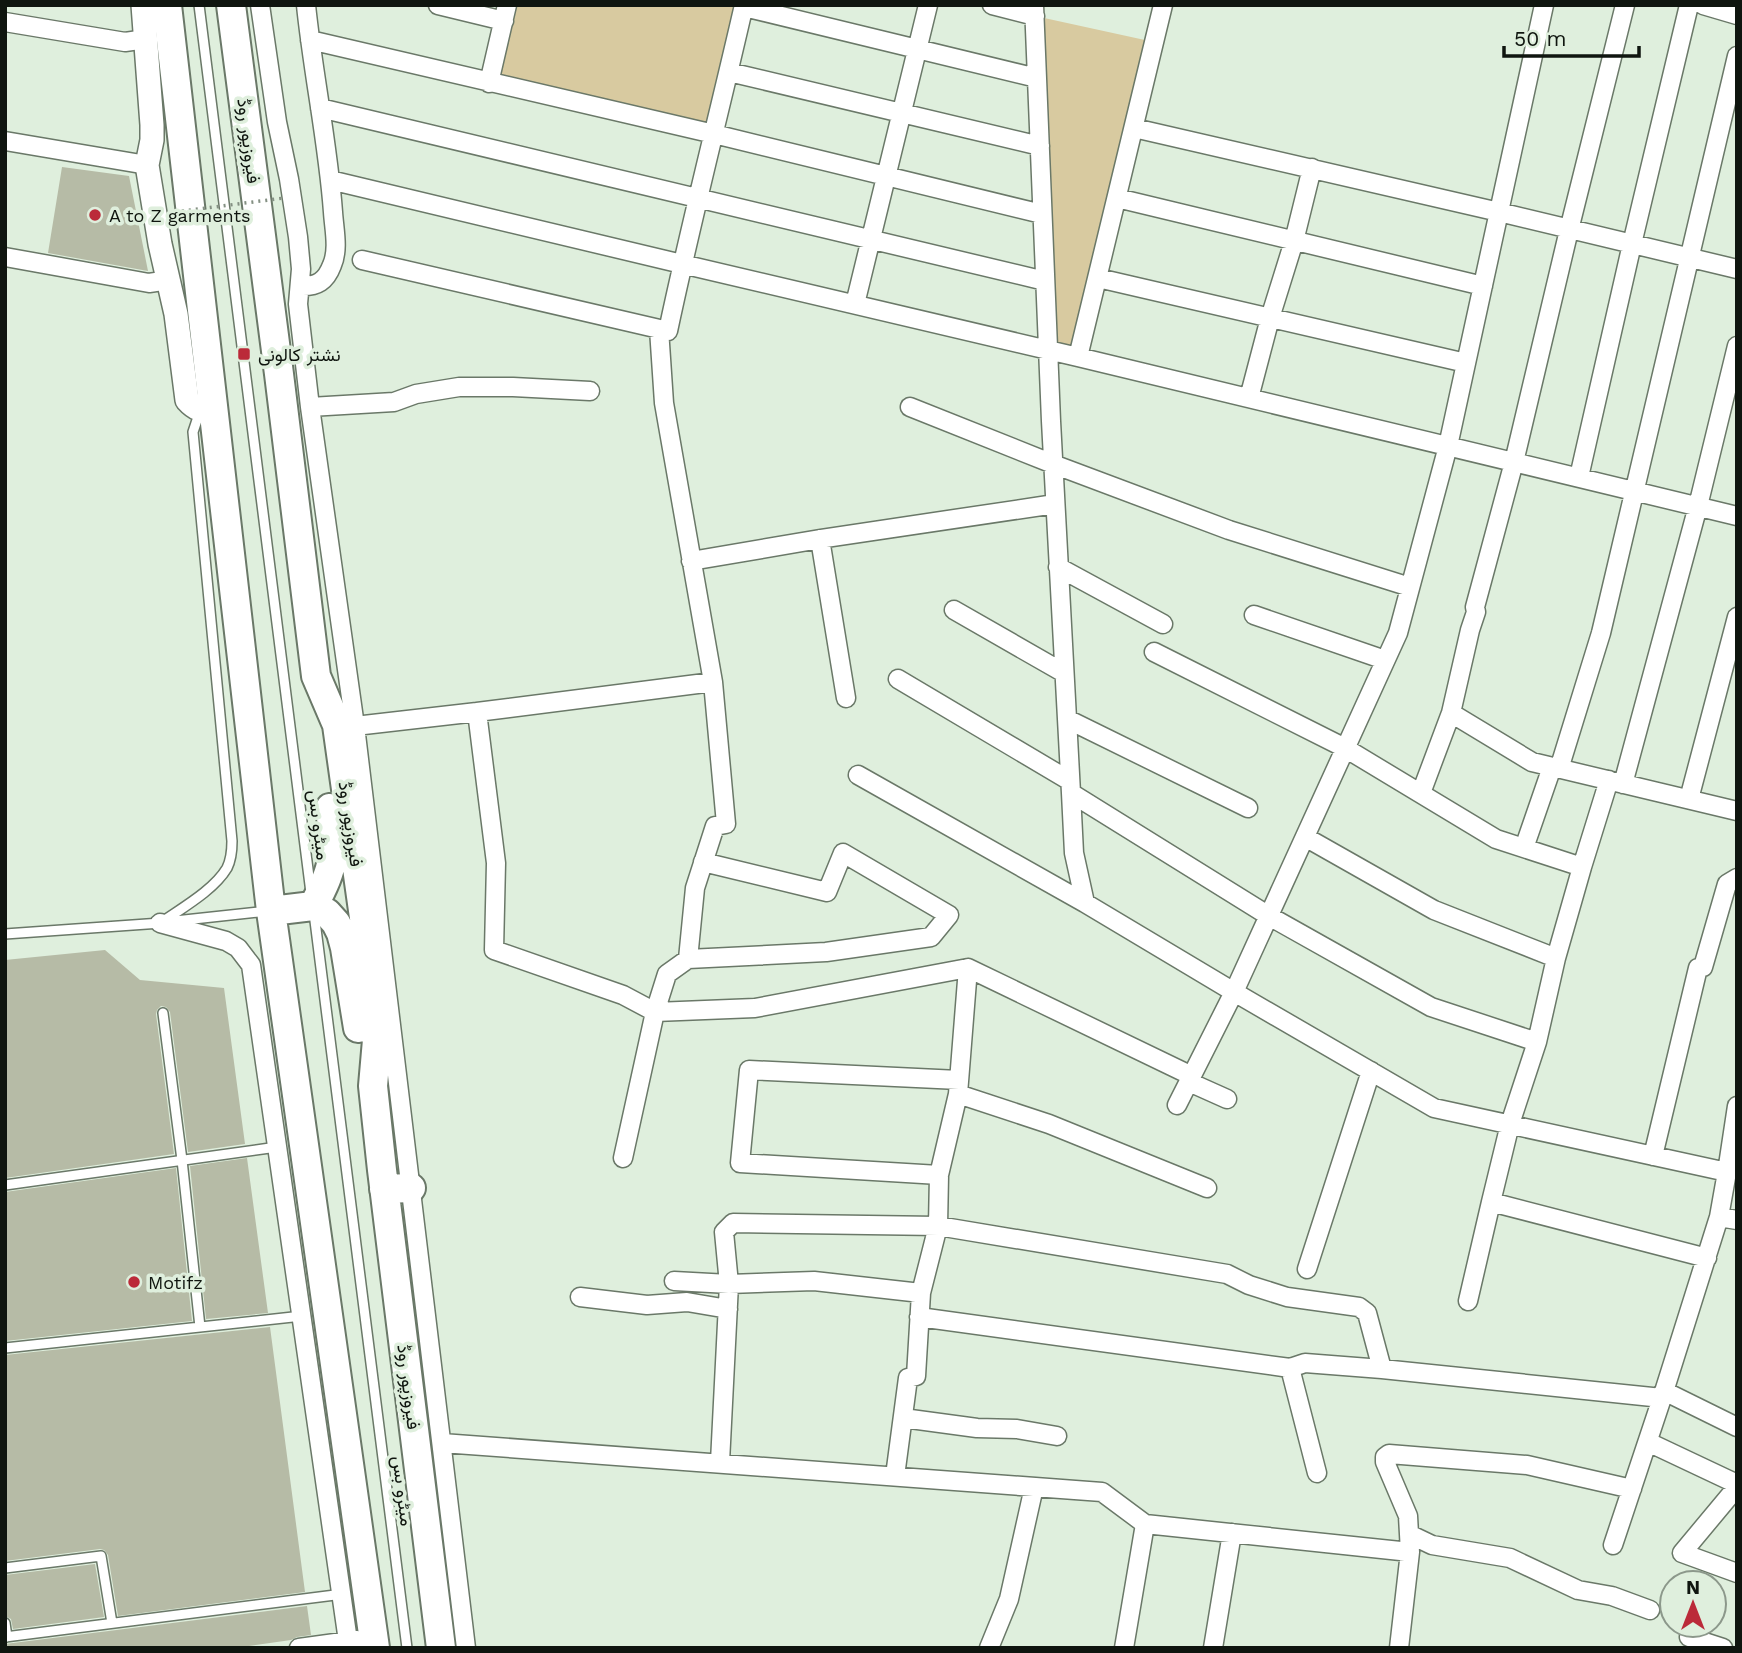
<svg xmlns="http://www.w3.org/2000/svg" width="1742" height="1653" font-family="'Work Sans',Vazirmatn,sans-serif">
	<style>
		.green { fill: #d8caa0 }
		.building { fill: #b6bba6 }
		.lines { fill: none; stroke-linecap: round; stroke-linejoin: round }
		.service-casing { stroke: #6a7868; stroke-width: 12 }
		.minor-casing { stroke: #6a7868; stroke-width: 21 }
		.tertiary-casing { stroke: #6a7868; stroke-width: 26 }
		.primary-casing { stroke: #6a7868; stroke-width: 32 }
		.service { stroke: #fff; stroke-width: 9 }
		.minor { stroke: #fff; stroke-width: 18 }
		.tertiary { stroke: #fff; stroke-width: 23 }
		.primary { stroke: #fff; stroke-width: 28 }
		.path-bridge { stroke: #849083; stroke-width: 3.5; stroke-dasharray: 2 5; stroke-linecap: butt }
		.poi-dot { fill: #bb2a39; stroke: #dfefdd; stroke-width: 2.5 }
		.labels { text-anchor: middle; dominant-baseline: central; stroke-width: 7; stroke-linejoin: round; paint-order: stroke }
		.street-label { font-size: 18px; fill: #0f150f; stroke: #dfefdd }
		.poi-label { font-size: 18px; fill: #0f150f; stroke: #dfefdd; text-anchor: start }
	</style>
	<rect width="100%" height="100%" fill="#dfefdd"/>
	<path class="green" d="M507,5H744L714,134L489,83Z
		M1035,16L1154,42L1078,357L1048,349Z"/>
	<path class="building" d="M62,167L129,176L148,271L48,253Z
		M105,950L140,980L224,988L245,1144L188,1152L170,1012L166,1007L161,1006L157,1010L156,1014L174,1154L5,1178V960Z
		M247,1158L268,1313L206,1319L190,1166Z
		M176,1168L192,1321L5,1341V1192Z
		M270,1327L305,1592L118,1616L108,1555L104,1550L100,1549L5,1561V1355Z
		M95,1564L104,1617L13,1629L11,1619L5,1616V1575Z
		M307,1606L311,1635L297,1637L291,1640L235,1648H5V1644Z"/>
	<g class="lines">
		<g class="service-casing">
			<path id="service" d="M199,5L311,893
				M314,913L407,1648
				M175,921L268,911
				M162,922C182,908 214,890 227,868C231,860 232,850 232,841L193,432L197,420L205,415
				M5,934L161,923
				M163,1013L182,1160L200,1327
				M5,1185L277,1147
				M5,1348L302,1316
				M5,1568L101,1556L112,1623
				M5,1623L7,1637
				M5,1637L343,1594"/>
		</g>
		<g class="minor-casing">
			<path id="minor" d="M260,5L277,122L289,179L298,237L301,269L298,304L310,407L355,726L466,1648
				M438,5L504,21
				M992,5L1035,16
				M1034,5L1051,421L1071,793L1074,853L1085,903
				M1544,5L1448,446L1398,633L1234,992L1434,1108L1727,1172L1719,1217L1737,1220
				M1703,5L1737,15
				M744,7L1037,78
				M5,22L125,42L146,39
				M310,40L714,134L1042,214
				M729,72L1040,146
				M489,83L507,5
				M320,108L1045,281
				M1134,128L1499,212L1737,269
				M5,141L147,165
				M330,180L682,264L1078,357L1737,516
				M1117,198L1483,286
				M5,257L149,283L169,280
				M362,260L668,331C691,222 719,114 744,5
				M1098,278L1466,363
				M300,286C317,287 326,281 332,265C339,249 334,229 333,212C328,143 313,74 306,5
				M855,304L928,5
				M1078,357L1163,5
				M1249,398L1270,318L1294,241L1312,168
				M310,407L394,402L416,394L459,387H513L590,391
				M910,407L1053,464L1229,530L1410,587
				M1579,477L1632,244L1689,5
				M820,539L846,698
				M691,561L820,539L1055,504
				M1058,567L1163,624
				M954,610L1064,673
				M1254,615L1385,660
				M1154,652L1345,748L1496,839L1582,867L1556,958
				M898,679L1070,781
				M477,712L496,863L494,950L623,995L655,1012L755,1008L968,968L1192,1076
				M1451,713L1470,630L1476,612L1475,607L1514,462L1569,230L1625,5
				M1067,719L1248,808
				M355,726L477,712L713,682
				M1559,769L1601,633L1737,56
				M858,775L1085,903L1234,992L1177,1105
				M1623,784L1698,506L1737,346
				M1071,793L1269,916L1431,1007L1537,1042L1510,1124L1491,1202L1707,1258
				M1421,793L1451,713L1532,762L1737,811
				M1689,799L1737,617
				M1305,837L1434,910L1556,958L1537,1042
				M1524,848L1552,767
				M1582,867L1609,780
				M160,923L226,941L238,948L251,965L349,1648
				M688,959L826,952L931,937L949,915L843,853L827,892L703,862
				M1189,1082L1227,1099
				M958,1094L1049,1124L1207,1188
				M1653,1156L1698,968L1703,967L1727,884L1737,878
				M623,1158L655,1012L667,974L688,959L695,888L715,826L726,824L713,682L664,403L659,329
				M1727,1172L1737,1106
				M939,1175L740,1163L749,1070L959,1080
				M1307,1269L1371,1071
				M674,1281L729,1284L814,1281L921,1293
				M580,1297L647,1305L687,1302L728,1309
				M1468,1301L1491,1202
				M919,1317L1290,1368L1317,1473
				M1290,1368L1305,1363L1382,1369L1662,1398
				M1664,1391L1737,1427
				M903,1418L977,1428L1017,1429L1057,1436
				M1648,1442L1737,1484
				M442,1443L1102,1492L1145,1524L1410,1552
				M720,1462L729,1284L724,1232L733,1223L938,1226L1227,1274L1249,1285L1287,1297L1359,1307L1367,1313L1382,1369
				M895,1476L908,1378L916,1376L921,1293L938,1226L939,1175L958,1094L968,968
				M1737,1487L1682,1553L1737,1573
				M1409,1534L1432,1545L1510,1558L1578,1590L1612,1596L1650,1610
				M1613,1545L1662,1398L1719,1217
				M1689,1637L1723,1648
				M299,1648L357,1640
				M989,1648L1009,1599L1034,1487
				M1124,1648L1145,1524
				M1213,1648L1232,1533
				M1399,1648L1410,1552L1408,1516L1385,1462V1457L1389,1454L1527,1465L1632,1489"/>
		</g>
		<g class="tertiary-casing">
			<path id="tertiary" d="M143,5L152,125V140L147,165L160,244L176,314L187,400C195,409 202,411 213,412"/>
		</g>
		<g class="primary-casing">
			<path id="primary" d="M167,5L271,911L375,1648
				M231,5L279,374L316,676L337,725L368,946L377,1040L373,1086L382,1170L441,1648
				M313,906C336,866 335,853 330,808
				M271,911L313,906L327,913L336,923L341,933L345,948L358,1028
				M384,1189L411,1188"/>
		</g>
		<use href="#service" class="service"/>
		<use href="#minor" class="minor"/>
		<use href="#tertiary" class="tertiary"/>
		<use href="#primary" class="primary"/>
		<path class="path-bridge" d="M175,212L284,198"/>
	</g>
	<g class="poi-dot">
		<circle cx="95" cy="215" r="7"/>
		<rect x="237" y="347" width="14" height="14" rx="3.5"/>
		<circle cx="134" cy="1282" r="7"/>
	</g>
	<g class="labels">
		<g class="street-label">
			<text transform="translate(249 141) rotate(83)">فیروزپور روڈ</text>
			<text transform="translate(351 824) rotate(82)">فیروزپور روڈ</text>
			<text transform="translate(319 825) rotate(83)">میٹرو بس</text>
			<text transform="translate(409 1387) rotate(83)">فیروزپور روڈ</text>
			<text transform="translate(403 1491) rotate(83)">میٹرو بس</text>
		</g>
		<g class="poi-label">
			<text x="109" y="215">A to Z garments</text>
			<text x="258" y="354">نشتر کالونی</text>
			<text x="148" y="1282">Motifz</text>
		</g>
	</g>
	<rect width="1742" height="1653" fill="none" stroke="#0f150f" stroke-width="14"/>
	<g transform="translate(1693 1604)"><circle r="33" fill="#dfefdd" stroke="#8c988b" stroke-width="2"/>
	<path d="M0-5L12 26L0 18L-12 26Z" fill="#bb2a39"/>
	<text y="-10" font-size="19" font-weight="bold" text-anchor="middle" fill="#0f150f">N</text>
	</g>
	<path d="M1504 46v10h135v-10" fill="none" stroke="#0f150f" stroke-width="3.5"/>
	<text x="1514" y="46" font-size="21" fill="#0f150f" stroke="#dfefdd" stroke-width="5" paint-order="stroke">50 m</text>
</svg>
